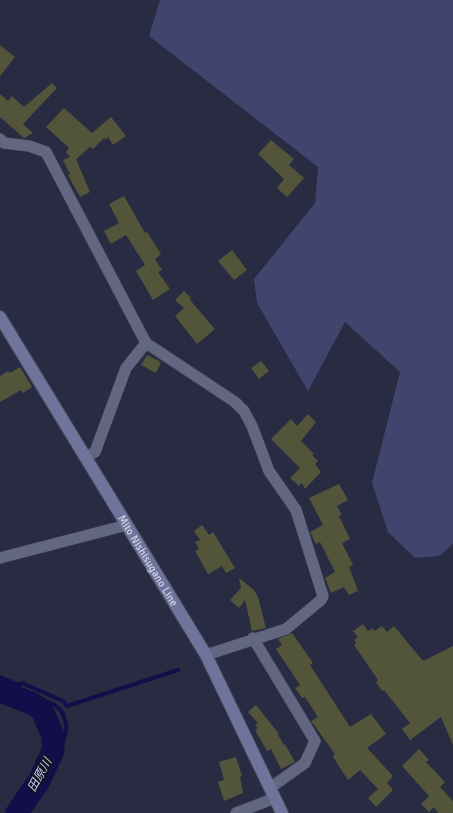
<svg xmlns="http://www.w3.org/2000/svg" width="453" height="813" font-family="Signika,'Noto Sans JP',sans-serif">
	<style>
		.green { fill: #40456e }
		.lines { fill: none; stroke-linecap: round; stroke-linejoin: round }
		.stream { stroke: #130e49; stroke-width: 4 }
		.river { stroke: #130e49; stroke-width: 23 }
		.building { fill: #53553a }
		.street-casing { stroke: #444659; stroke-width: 12 }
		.secondary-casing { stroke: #444659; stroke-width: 14 }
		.street { stroke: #626681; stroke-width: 11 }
		.secondary { stroke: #6e749c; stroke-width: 12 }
		.labels { text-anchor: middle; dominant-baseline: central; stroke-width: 3.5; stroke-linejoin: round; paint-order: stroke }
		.street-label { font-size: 11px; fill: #d4d7e6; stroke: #13141f }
		.water-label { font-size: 12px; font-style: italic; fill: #c7cdf3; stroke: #13141f }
	</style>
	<rect width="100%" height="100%" fill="#282b42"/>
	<path class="green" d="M160,0H453V544L439,556L415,558L388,532L372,483L400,372L345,322L308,391L257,303L254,279L315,203L318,167L149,36Z"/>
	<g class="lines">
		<path class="stream" d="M0,677L19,685L22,683L63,701L67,706L178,670
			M22,699C32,700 44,699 53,704C70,713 71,742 53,751"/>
		<path class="river" d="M0,691L31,703L42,710L53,736V751L39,781L17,813"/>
	</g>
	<path class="building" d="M0,45L15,57L0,76Z
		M52,83L57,88L23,124L33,133L24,138L0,117V94L8,101L12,96L24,107Z
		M64,108L92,133L111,117L126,136L113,145L108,137L105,140L104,138L93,149L90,147L76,159L90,192L80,197L68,175L70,174L63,160L70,157L66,152L69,148L46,127Z
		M271,140L294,159L289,165L304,178L287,197L277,188L284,179L258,154Z
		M124,196L145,233L147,232L161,254L155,259L162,270L158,272L170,289L153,300L136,271L145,265L126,235L111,244L104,231L119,223L109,204Z
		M232,250L247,270L234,280L218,261Z
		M184,291L191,298L190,300L215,329L197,344L175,316L184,308L175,300Z
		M147,355L161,362L156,373L141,365Z
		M261,361L269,371L259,379L251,368Z
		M20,367L32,387L23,393L21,390L0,402V376L8,371L10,373Z
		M308,414L316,422L301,441L314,454L312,455L318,461L315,464L321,472L305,489L302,483L299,486L290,478L300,468L271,439L291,419L297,426Z
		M339,484L348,500L337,506L342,515L339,516L350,539L342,543L353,565L349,567L358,591L349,595L344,587L331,593L325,578L335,572L320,542L316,544L310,532L323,525L309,498Z
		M202,525L209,535L213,532L235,568L226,573L222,566L208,574L195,551L199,549L195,542L200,540L194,531Z
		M239,578L254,590L258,597L266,628L252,631L245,600L239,608L230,600L241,588Z
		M363,624L368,631L373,628L375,631L382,626L387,632L394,626L423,661L453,646V745L441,717L410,740L402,729L410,723L384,690L382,691L376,682L378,680L354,645L356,643L354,640L358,637L353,631Z
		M292,633L313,663L310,665L350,727L371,714L386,734L367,748L393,776L387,783L393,790L376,807L368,798L378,789L360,770L348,780L333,757L335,754L311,721L318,717L305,697L302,698L295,688L300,685L276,649L282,645L278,639Z
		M256,705L279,734L278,735L284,745L285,744L295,762L281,769L271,749L267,751L255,730L258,728L255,725L258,723L248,712Z
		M419,749L429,760L426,762L445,782L440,787L453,801V813H438L434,807L429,812L421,804L429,796L402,766Z
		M236,757L242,776L240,777L243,793L224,801L218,782L224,780L219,762Z"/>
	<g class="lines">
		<g class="street-casing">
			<path id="street" d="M0,139L4,143L29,146L46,152L146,343L235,402L244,411L252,426L269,471L296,510L323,596L321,600L286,629L206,655
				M86,457L95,452L126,368L146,343
				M0,558L127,525
				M253,638L315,741L305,763L270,788
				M236,813L275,798"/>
		</g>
		<g class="secondary-casing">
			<g id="secondary">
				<path id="s1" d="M0,317L206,655L282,813"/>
			</g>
		</g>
		<use href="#street" class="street"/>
		<use href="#secondary" class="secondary"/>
	</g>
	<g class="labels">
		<g class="street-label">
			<text stroke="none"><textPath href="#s1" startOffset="285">Mito Nishisugano Line</textPath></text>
		</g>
		<g class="water-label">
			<text transform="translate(40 775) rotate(-61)">田原川</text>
		</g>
	</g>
</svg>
